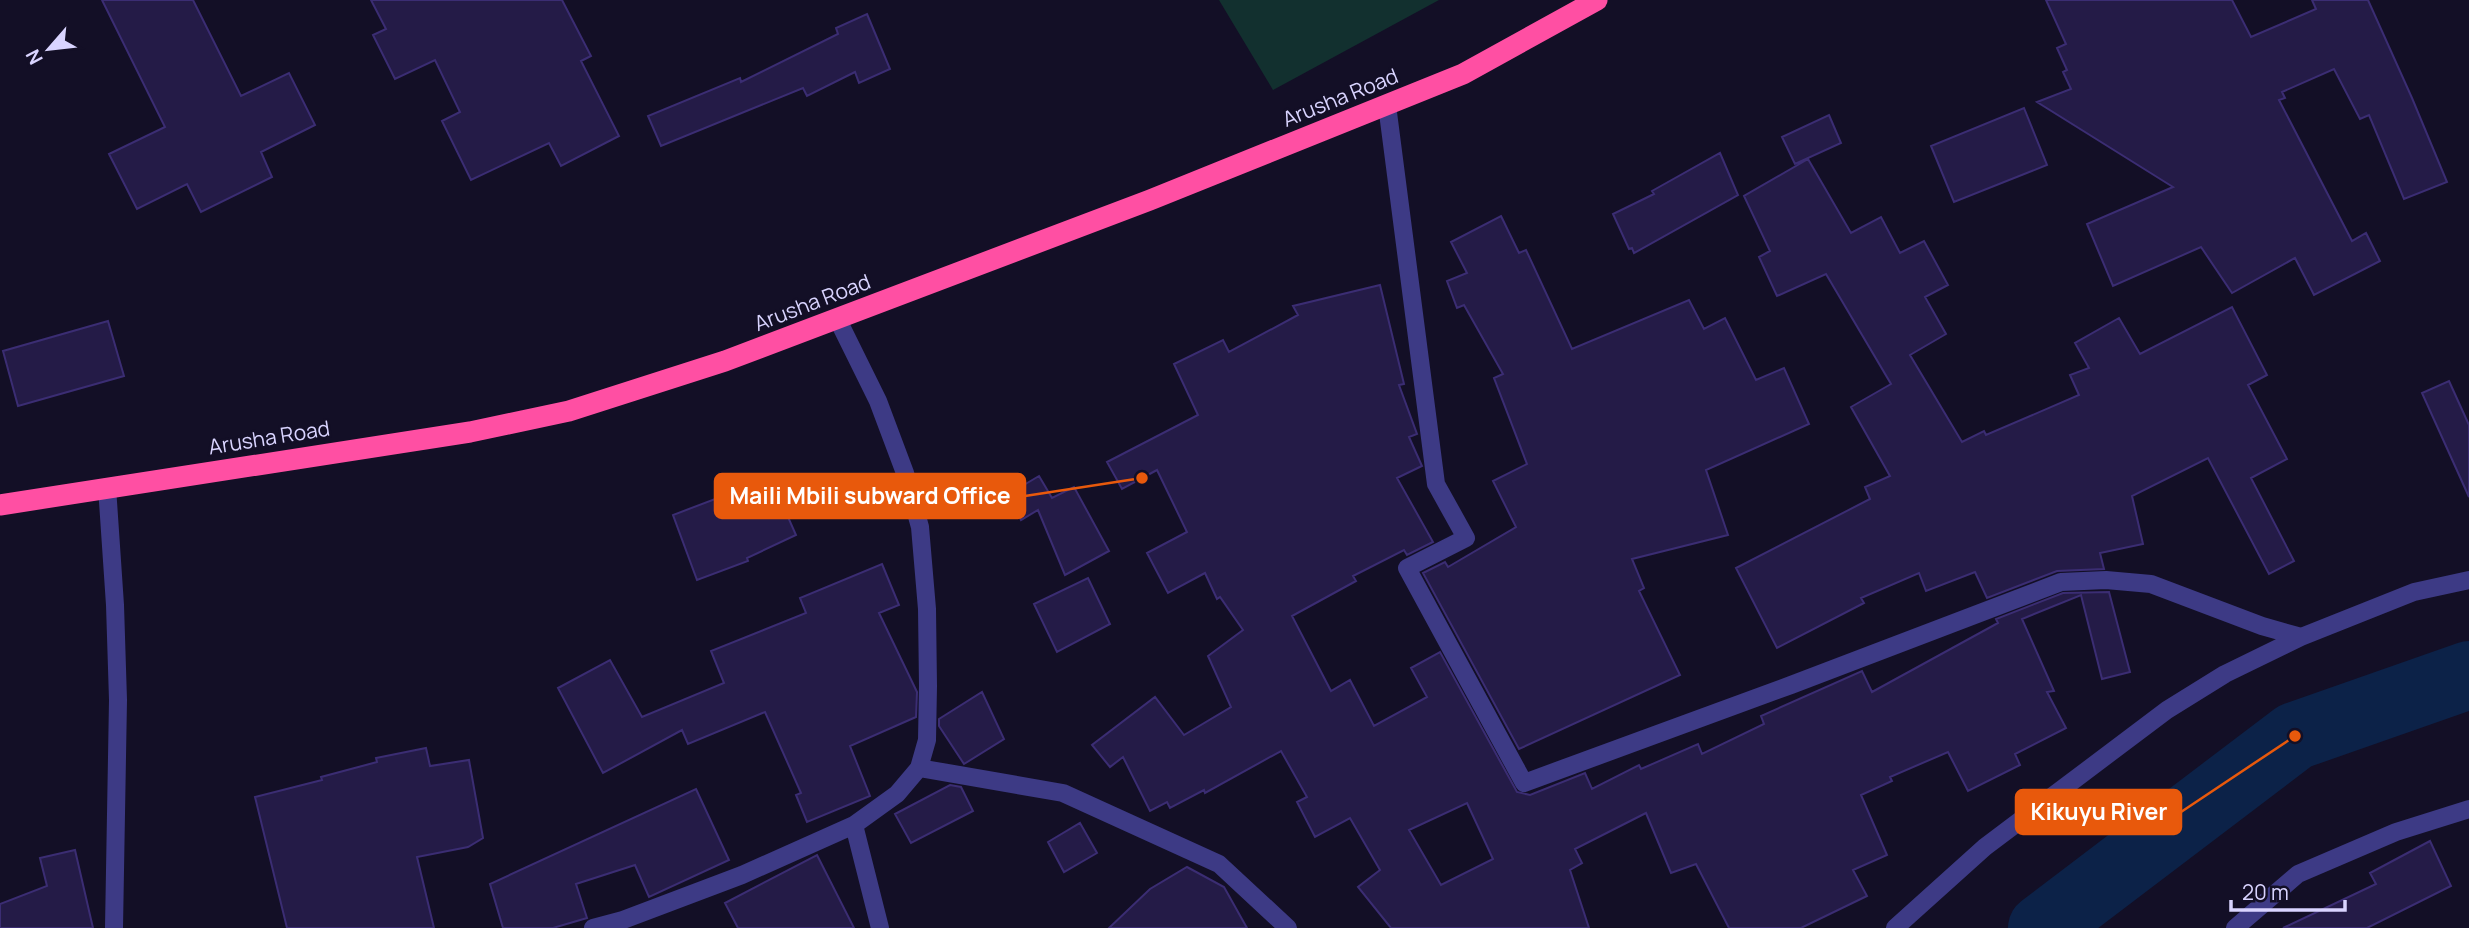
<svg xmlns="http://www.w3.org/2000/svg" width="2469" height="928" font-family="Manrope,sans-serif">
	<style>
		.green { fill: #12302f }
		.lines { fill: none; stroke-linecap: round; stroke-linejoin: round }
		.river { stroke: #0c2248; stroke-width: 68 }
		.building { fill: #241b47; stroke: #3b2d73; stroke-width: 2; fill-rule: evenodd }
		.street { stroke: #3d3a85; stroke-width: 18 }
		.highway { stroke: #ff4fa3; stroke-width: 21 }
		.labels { text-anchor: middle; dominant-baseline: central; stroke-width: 5; stroke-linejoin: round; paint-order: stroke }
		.street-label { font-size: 21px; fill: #d9d4ff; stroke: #130f26 }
		.leader { fill: none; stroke: #e8590c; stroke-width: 2.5 }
		.callout-dot { fill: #e8590c; stroke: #130f26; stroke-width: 2.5 }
		.callout { fill: #e8590c; stroke: #e8590c; stroke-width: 2.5 }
		.callout-label { font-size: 23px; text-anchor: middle; font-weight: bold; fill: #fff }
	</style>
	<rect width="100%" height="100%" fill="#130f26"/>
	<path class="green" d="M1219,0H1439L1273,90Z"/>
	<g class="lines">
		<path class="river" d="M2042,928L2295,736L2469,675"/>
	</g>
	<path class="building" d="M102,0H193L241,96L289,73L315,125L261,152L272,177L201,212L187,184L137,209L109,154L165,127Z
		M371,0H562L591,56L581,61L619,136L561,166L549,143L471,180L442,121L460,112L435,60L395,79L373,35L386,29Z
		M2046,0H2232L2251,37L2316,9L2312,0H2368L2412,98L2447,182L2404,199L2369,115L2360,119L2334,69L2282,92L2285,98L2279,100L2352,241L2366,233L2380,261L2314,295L2295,258L2232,293L2201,247L2113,286L2087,224L2173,187L2037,102L2071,89L2063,72L2067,70L2057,48L2066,44Z
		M867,14L890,69L859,83L855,72L807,96L803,88L661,146L648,116L740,78L741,82L838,34L836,28Z
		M2024,108L2047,165L1954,202L1931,146Z
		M1829,115L1841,143L1795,164L1782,137Z
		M1720,153L1738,195L1634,253L1632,248L1629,249L1613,214L1654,194L1652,191Z
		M1808,159L1851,233L1881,217L1900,253L1924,241L1948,285L1925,297L1946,334L1910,355L1962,442L1984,431L1986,435L2079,395L2070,375L2089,368L2075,343L2119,318L2140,354L2232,307L2267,375L2248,385L2287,459L2251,478L2294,561L2269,574L2208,458L2132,496L2143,544L2100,553L2104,569L2057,571L1987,598L1975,572L1926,591L1919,573L1861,598L1864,603L1777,648L1736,568L1870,499L1865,487L1890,476L1851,407L1891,384L1826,274L1777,296L1759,257L1770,251L1744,196Z
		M1501,216L1519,253L1526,250L1572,349L1689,300L1704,329L1725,318L1756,380L1784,368L1809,424L1706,470L1728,535L1632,559L1644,588L1639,591L1680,675L1519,749L1423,573L1445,562L1448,567L1516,527L1493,481L1527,464L1494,378L1503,374L1464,305L1457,308L1447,281L1467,273L1451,242Z
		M1380,285L1404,384L1399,385L1417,434L1409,437L1422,466L1397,478L1433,542L1407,555L1404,550L1353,576L1356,581L1292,616L1331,691L1350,680L1374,726L1427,697L1411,668L1440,652L1517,792L1530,795L1585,773L1592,789L1639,765L1641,769L1698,744L1702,754L1764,724L1761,716L1862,671L1872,692L1998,623L1996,619L2063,593L2109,592L2130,672L2102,679L2081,595L2022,619L2054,691L2047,692L2066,728L2015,754L2020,765L1968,791L1948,752L1890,777L1892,781L1861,795L1887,855L1853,870L1867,896L1801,928H1729L1696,864L1671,873L1646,813L1575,849L1582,863L1570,870L1589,928H1391L1358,887L1380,870L1350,818L1315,837L1297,802L1307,797L1281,751L1205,793L1204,790L1170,808L1167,802L1150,811L1123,757L1110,767L1092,745L1155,697L1184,735L1231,707L1208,656L1243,630L1220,597L1217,599L1205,573L1168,593L1147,553L1187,532L1157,470L1122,489L1107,462L1198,415L1174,364L1223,340L1229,352L1298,315L1293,306ZM1467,803L1493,859L1441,885L1409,830Z
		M108,321L124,376L18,406L3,351Z
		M2449,381L2469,425V497L2422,393Z
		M1039,476L1052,498L1074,487L1109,551L1065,575L1038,510L1021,520L1007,495Z
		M776,490L796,535L747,558L748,561L697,580L673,515L723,496L729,512Z
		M882,564L899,605L879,613L917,692L916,717L850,746L870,796L807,822L796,795L801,793L765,712L688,744L682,730L603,773L558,688L610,660L642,717L724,683L711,651L806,613L800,598Z
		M1088,578L1110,624L1057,652L1034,604Z
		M982,692L1004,739L964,764L939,726V719Z
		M426,748L430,766L469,760L483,838L468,847L417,857L434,928H287L255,797L322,780L321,777L377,762L376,758Z
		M950,785L961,787L973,811L911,843L895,814Z
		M696,789L729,860L649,897L635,865L576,884L587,918L553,928H503L490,884Z
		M1080,823L1097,853L1064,872L1048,842Z
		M2430,841L2451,886L2367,928H2283L2376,884L2370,873Z
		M75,850L93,928H0V904L47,886L40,858Z
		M817,855L854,928H738L725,903Z
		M1187,867L1224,887L1247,928H1109L1150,889Z"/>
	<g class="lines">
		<path class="street" d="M1387,105L1436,484L1466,538L1407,568L1524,783L1791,685L2061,582L2106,580L2151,584L2262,626L2301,637
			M107,487L115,605L118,700L114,928
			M919,768L1063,793L1219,864L1288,928
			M854,825L880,928
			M593,928L623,920L742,875L854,825L897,794L919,768L927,740L928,686L927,609L920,527L905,473L878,401L837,318
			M1895,928L1985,847L2167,710L2225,674L2301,637L2414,592L2469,580
			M2235,928L2298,874L2396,832L2469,809"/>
		<path class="highway" d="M0,505L470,432L569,411L725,361L1150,200L1463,74L1597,0"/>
	</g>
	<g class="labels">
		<g class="street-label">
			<text transform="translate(1340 97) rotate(-22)">Arusha Road</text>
			<text transform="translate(812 302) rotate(-21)">Arusha Road</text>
			<text transform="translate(269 437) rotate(-9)">Arusha Road</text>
		</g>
	</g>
	<path class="leader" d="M1142 478L1025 496M2295 736L2181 812"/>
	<g class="callout-dot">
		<circle cx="1142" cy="478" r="7"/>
		<circle cx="2295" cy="736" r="7"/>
	</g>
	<g class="callout">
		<rect x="715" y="474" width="310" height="44" rx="7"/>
		<rect x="2016" y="790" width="165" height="44" rx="7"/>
	</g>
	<g class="callout-label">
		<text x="870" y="504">Maili Mbili subward Office</text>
		<text x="2099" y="820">Kikuyu River</text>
	</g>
	<g transform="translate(49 49) rotate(242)" stroke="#130f26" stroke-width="5" paint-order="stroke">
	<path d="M0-5L12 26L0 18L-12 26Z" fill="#d9d4ff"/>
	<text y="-10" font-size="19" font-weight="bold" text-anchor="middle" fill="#d9d4ff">N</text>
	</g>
	<path d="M2231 900v10h114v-10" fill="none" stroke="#d9d4ff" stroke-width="3.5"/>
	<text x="2242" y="900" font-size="21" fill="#d9d4ff" stroke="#130f26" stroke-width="5" paint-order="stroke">20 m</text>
</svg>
